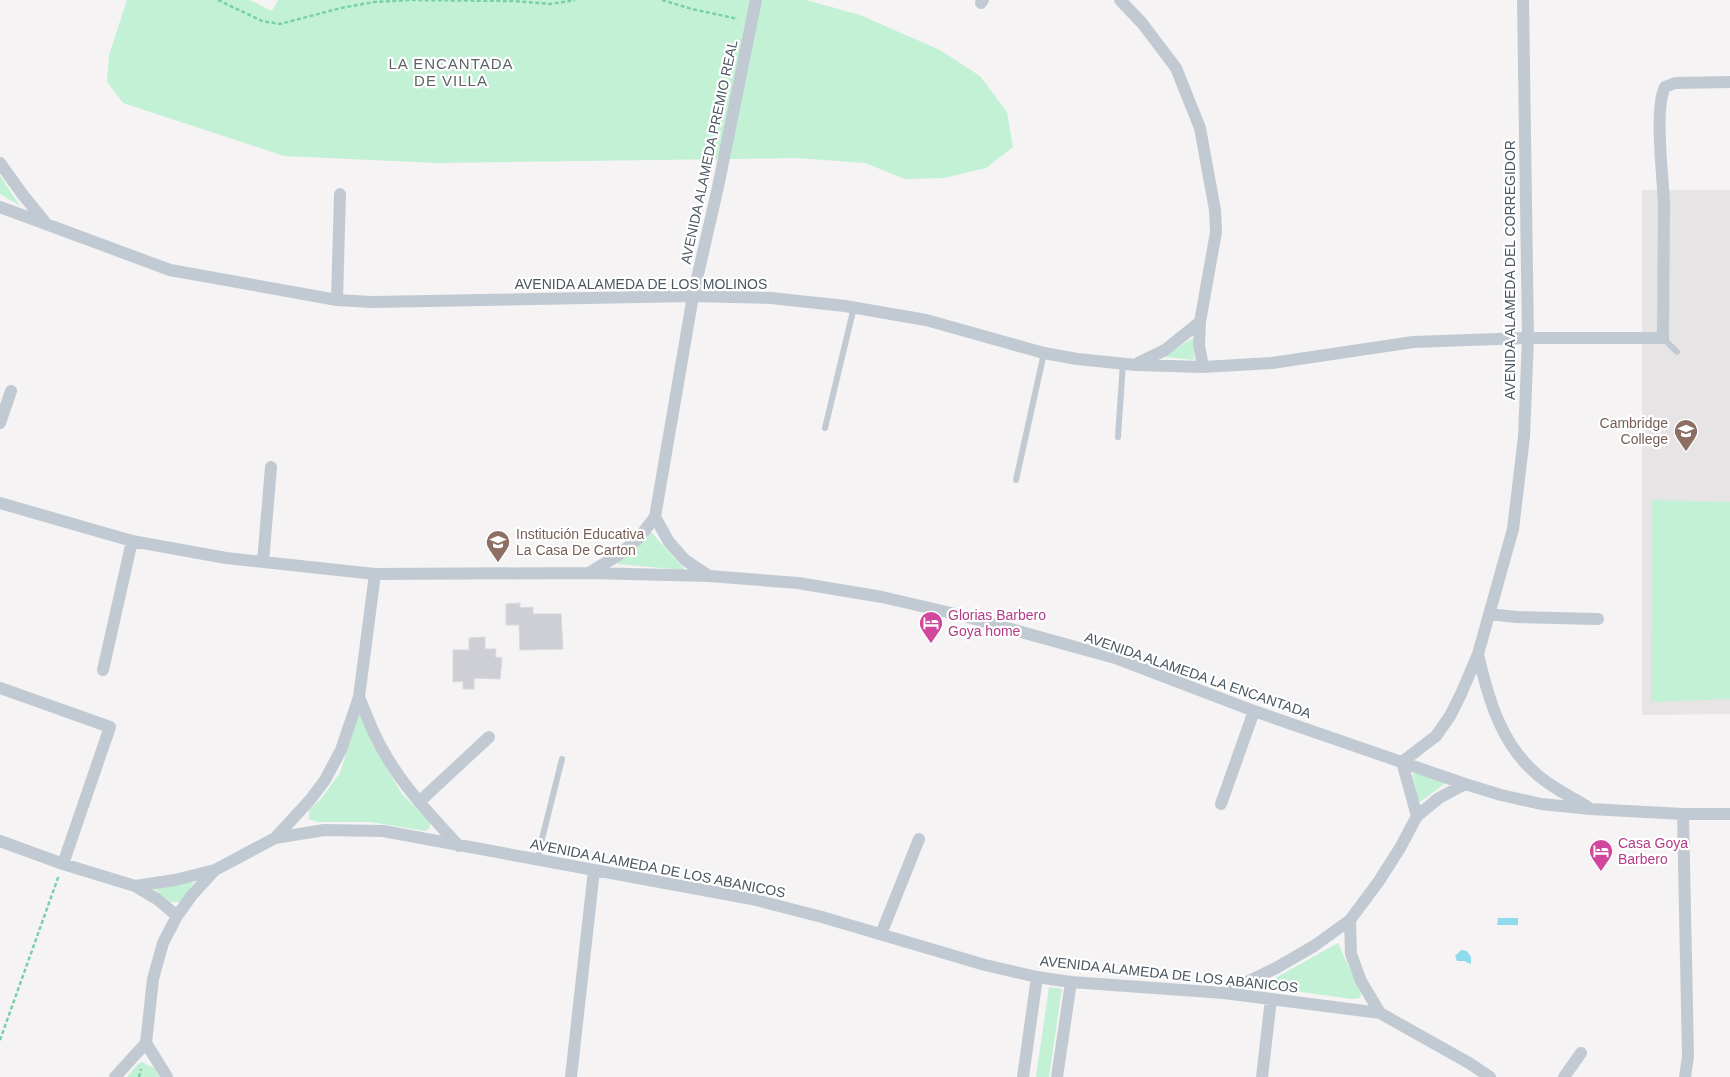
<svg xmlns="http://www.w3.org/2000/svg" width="1730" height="1077" font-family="Arial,sans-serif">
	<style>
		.education { fill: #e6e4e5 }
		.green { fill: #c3f1d5 }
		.water { fill: #90daee }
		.building { fill: #cdcfd5; stroke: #d7d9de }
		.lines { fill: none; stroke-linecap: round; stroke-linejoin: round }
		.path { stroke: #7ad0a6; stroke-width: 2.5; stroke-dasharray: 4 2.5; stroke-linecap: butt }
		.lane { stroke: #c1cad2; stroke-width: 6 }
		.street { stroke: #c1cad2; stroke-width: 12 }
		.labels { text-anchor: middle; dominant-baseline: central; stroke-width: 4.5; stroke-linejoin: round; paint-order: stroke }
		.street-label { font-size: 14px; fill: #4a5661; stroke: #fff }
		.education-label { font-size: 14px; fill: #785e54; stroke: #fff; text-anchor: end }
		.hotel-label { font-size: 14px; fill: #b23c85; stroke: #fff; text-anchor: start }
		.neighbourhood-label { font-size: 15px; letter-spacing: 1px; fill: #5f6368; stroke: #fff }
	</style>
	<rect width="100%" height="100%" fill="#f5f3f3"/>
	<path class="education" d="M1642,190H1730V714L1642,715Z"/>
	<path class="green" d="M127,0H250L272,11L278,0H806L860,15L940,50L980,76L1007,112L1013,147L986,168L944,178L905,179L865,163L797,158L437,163L284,156L123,103L107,82L109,55Z
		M0,175L1,177L20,206L0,194Z
		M1193,338L1194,360L1164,357Z
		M1652,500L1730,502V699L1651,702Z
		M651,532L685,570L617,564Z
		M359,715H361L363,718L371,742L402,794L430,822V828L426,831L370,822H317L309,819V810L320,800L340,773Z
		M1415,771L1444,783L1443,785L1420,802L1418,799L1413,775Z
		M191,881L194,882L180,902H170L156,890V889Z
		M1338,943L1361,994L1360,998L1352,999L1272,988L1269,985L1270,981Z
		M1049,987L1062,989L1049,1077H1036Z
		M142,1062L154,1068L159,1077H127L138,1064Z"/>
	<path class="water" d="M1498,918H1518V925H1497Z
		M1461,950L1467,951L1471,957V964L1464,961H1457L1455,956Z"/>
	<path class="building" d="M520,603V608L533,607V614H561L563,649L520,650L519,625H506V604Z
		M485,637V649H496L495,657L502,658L500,679L474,678V689H463V681L453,682V650H469V638Z"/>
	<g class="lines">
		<path class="path" d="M218,0L262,21L280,24L341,8L374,2L411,0L512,1L551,4L575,0
			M662,0L692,9L738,19
			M0,1040L59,875
			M139,1077L141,1069"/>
		<path class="lane" d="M1663,338L1677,352
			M825,428L854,307
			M1118,437L1123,363
			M1016,480L1044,353
			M538,860L541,843L562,759"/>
		<path class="street" d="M1120,0L1142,23L1176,68L1200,128L1215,210L1216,232L1200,322L1199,345L1203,367
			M981,3L983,0
			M0,163L23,195L45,222
			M0,207L170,270L337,300L372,302L693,296L771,298L845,306L926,320L1044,353L1077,359L1136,365L1203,367L1272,363L1413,342L1528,338H1663C1663,293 1664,249 1664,204C1663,177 1654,108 1665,87L1675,83L1730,82
			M337,300L340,194
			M1138,363L1165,350L1200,322
			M0,423L11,391
			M0,503L132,541L226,558L375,574L589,573L709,576L798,583L882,597L964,616L1115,658L1254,711L1465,784L1501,795L1541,804L1591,809L1683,814H1730
			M655,517L669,542L685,560L709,576
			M263,562L271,467
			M589,573L617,556L638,539L655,517L693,296L718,187L756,0
			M1489,614L1516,617L1598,619
			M1478,654C1489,703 1504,753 1548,783C1561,792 1575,799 1588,807
			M103,670L132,541
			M0,688L110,727L63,864
			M359,697C366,714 372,731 381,747C401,784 430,815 459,846
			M419,802L489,737
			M1221,804L1254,711
			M1683,814L1688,1056L1685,1077
			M1417,816L1402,762L1436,736L1450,716L1461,694L1478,654L1513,529L1524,437L1528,338L1523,0
			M275,838L310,800L325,780L341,750L359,697L375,574
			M0,841L63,864L135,886L175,880L215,870L275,838L324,830L383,831L752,899L822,917L985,965L1037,977L1071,982L1224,993L1380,1013L1469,1063L1490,1077
			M135,886L157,899L177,916
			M1350,920L1351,954L1361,981L1380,1013
			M881,934L919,839
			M1224,993L1276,968L1314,946L1350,920L1379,881L1400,848L1417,816L1439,798L1465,784
			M115,1077L146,1043
			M167,1077L146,1043L153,979L163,943L177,916L192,895L215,870
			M571,1077L594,870
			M1023,1077L1037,977
			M1057,1077L1071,982
			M1262,1077L1271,999
			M1564,1077L1581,1053"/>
	</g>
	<defs>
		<g id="school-pin" transform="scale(1.25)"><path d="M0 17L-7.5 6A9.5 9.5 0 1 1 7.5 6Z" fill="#8d6e63" stroke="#fff"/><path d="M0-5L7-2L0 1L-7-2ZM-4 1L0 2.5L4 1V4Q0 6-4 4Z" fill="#fff"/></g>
		<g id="hotel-pin" transform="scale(1.25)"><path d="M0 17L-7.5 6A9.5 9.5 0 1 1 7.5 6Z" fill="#d1479c" stroke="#fff"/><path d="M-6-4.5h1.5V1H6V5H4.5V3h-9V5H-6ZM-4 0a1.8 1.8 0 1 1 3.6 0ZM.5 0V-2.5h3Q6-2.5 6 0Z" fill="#fff"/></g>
	</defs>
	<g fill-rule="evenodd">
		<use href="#school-pin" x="1686" y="431"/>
		<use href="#school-pin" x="498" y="542"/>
		<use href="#hotel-pin" x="931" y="623"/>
		<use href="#hotel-pin" x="1601" y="851"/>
	</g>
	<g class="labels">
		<g class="street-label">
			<text transform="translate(709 152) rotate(-78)">AVENIDA ALAMEDA PREMIO REAL</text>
			<text transform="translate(1510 270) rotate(-90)">AVENIDA ALAMEDA DEL CORREGIDOR</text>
			<text x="641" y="284">AVENIDA ALAMEDA DE LOS MOLINOS</text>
			<text transform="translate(1198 675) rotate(19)">AVENIDA ALAMEDA LA ENCANTADA</text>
			<text transform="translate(658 868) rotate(11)">AVENIDA ALAMEDA DE LOS ABANICOS</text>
			<text transform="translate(1169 974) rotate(6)">AVENIDA ALAMEDA DE LOS ABANICOS</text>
		</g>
		<g class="education-label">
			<text x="1668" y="423">Cambridge<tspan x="1668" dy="16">College</tspan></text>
			<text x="516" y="534" text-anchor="start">Institución Educativa<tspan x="516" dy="16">La Casa De Carton</tspan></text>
		</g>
		<g class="hotel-label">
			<text x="948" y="615">Glorias Barbero<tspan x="948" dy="16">Goya home</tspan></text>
			<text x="1618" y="843">Casa Goya<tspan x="1618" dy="16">Barbero</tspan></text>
		</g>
		<g class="neighbourhood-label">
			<text x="451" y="63">LA ENCANTADA<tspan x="451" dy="17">DE VILLA</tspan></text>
		</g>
	</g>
</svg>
